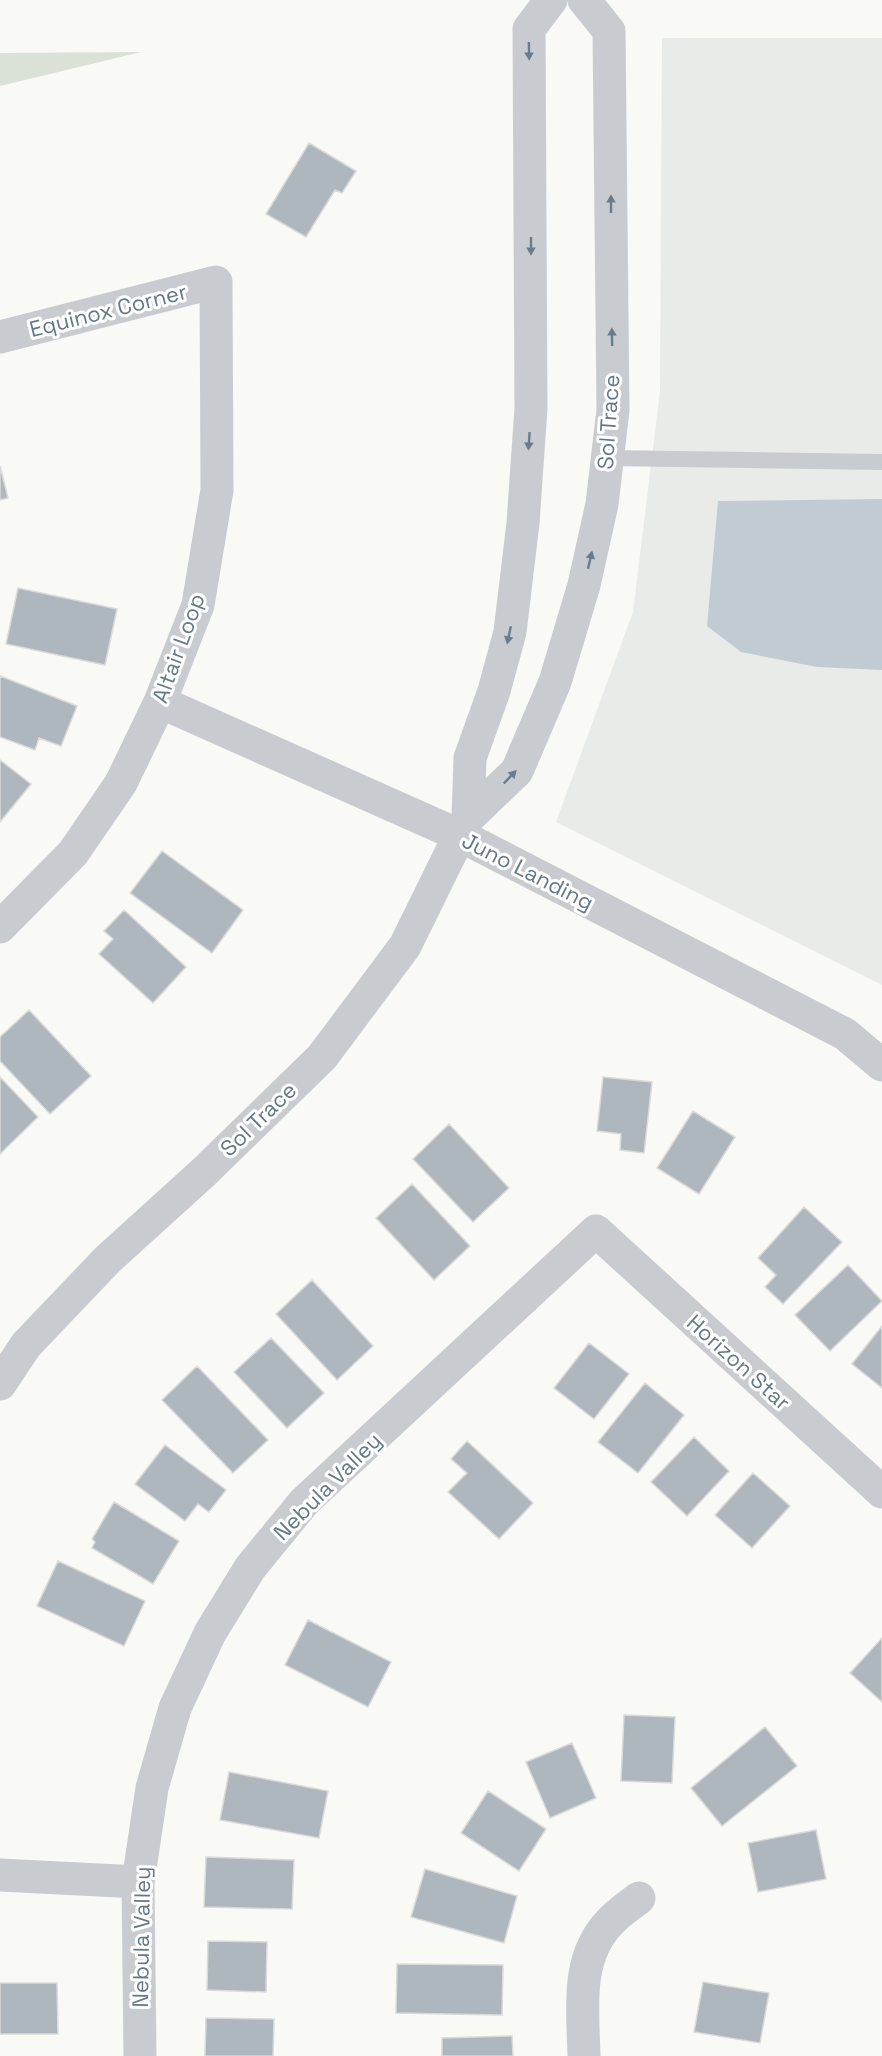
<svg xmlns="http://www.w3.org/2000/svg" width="882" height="2056" font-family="'Space Grotesk',sans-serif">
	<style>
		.built { fill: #e9ebe9 }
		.green { fill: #dae1d6 }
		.water { fill: #c1ccd2 }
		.building { fill: #aeb7be; stroke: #dadad8; stroke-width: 1.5 }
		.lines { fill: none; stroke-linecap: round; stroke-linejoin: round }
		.service { stroke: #c8ccd0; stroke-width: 16 }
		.minor { stroke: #c8ccd0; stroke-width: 33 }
		.oneway { fill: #697c8e }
		.labels { text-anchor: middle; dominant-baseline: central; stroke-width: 6; stroke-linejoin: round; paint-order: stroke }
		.street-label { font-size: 22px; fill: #64788a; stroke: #fff }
	</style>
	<rect width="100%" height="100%" fill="#f9f9f6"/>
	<path class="built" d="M662,38H882V985L556,822L633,612L660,391Z"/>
	<path class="green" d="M141,52L0,86V53Z"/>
	<path class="water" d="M882,499V670L817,667L741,652L707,626L718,501Z"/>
	<path class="building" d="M309,143L356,171L342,193L335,190L306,237L266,214Z
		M0,466L8,498L0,500Z
		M18,588L117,609L105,665L6,644Z
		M0,676L77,706L61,746L39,738L35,750L0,737Z
		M0,760L31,784L0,822Z
		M162,851L243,910L212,953L130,893Z
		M124,910L186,967L153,1003L99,954L113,939L104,931Z
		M29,1010L91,1076L50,1114L0,1061V1037Z
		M0,1077L38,1117L0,1154Z
		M603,1077L652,1082L644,1153L620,1150L621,1134L597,1131Z
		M693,1111L735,1137L699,1194L657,1168Z
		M449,1124L509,1188L473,1222L413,1159Z
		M412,1184L470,1246L434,1280L376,1218Z
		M804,1207L842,1242L783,1304L765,1287L776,1275L758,1258Z
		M848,1265L882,1301L830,1351L795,1315Z
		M312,1280L373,1346L337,1380L276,1314Z
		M882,1326V1388L852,1364Z
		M271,1338L324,1393L287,1428L234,1372Z
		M589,1343L629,1374L594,1419L554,1388Z
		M197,1366L268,1440L233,1473L162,1400Z
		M645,1383L684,1415L638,1473L598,1442Z
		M694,1437L729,1471L687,1516L651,1482Z
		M467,1441L533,1503L499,1539L448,1492L467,1473L451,1459Z
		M165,1445L226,1490L209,1512L198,1504L185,1521L135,1484Z
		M753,1473L790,1506L752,1548L715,1515Z
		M114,1502L179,1541L153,1584L92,1548L95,1542L92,1539Z
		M58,1561L145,1601L124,1646L37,1606Z
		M308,1620L391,1662L368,1707L285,1665Z
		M882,1638V1702L850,1673Z
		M624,1715L675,1717L672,1783L621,1781Z
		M765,1727L797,1766L722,1826L691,1788Z
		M572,1743L596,1798L550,1818L526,1762Z
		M229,1772L328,1791L319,1838L220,1820Z
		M488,1791L546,1829L519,1871L461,1833Z
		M816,1830L826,1879L758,1892L748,1843Z
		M206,1857L294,1860L292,1909L204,1907Z
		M425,1869L517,1896L504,1943L411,1917Z
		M208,1941L267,1942L266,1992L207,1990Z
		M397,1964L503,1965L502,2015L396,2013Z
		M703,1982L769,1993L760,2043L694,2032Z
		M0,1983H57L58,2034H0Z
		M206,2018L274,2019L273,2056H205Z
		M512,2036L513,2056H442V2038Z"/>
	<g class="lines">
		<path class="service" d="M607,458L882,462"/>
		<path class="minor" d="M0,337L216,282L217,490L198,605L160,702L121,783L73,853L0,927
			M160,702L461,836L845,1034L882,1065
			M468,818L517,771L555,682L584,585L602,504L613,410L609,31L584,0
			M0,1384L26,1345L107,1260L204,1172L322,1057L405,946L468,818L470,758L494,691L510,632L523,523L531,408L529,29L551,0
			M0,1875L138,1882
			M140,2056L138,1882L152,1788L175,1708L210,1633L250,1568L304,1502L596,1231L882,1492
			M584,2056C583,2010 575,1958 610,1922C618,1913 629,1906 639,1898"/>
	</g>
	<defs><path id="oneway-solid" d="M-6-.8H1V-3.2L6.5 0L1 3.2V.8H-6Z" transform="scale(1.5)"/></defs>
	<g class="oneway">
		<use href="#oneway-solid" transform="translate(529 51) rotate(89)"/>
		<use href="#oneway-solid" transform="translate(611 204) rotate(-90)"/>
		<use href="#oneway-solid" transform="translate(531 246) rotate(90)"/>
		<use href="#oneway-solid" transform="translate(612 337) rotate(-91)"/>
		<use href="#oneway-solid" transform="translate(529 441) rotate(94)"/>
		<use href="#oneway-solid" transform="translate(590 560) rotate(-77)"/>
		<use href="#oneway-solid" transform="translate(509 635) rotate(102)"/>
		<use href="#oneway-solid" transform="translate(510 777) rotate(-46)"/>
	</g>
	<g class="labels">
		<g class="street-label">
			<text transform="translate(108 310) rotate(-14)">Equinox Corner</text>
			<text transform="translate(608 422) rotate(-86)">Sol Trace</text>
			<text transform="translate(178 648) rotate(-70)">Altair Loop</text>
			<text transform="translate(528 871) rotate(27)">Juno Landing</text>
			<text transform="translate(258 1119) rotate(-44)">Sol Trace</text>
			<text transform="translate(739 1362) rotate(42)">Horizon Star</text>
			<text transform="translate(327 1486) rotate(-45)">Nebula Valley</text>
			<text transform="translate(141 1937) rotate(-89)">Nebula Valley</text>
		</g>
	</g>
</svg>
